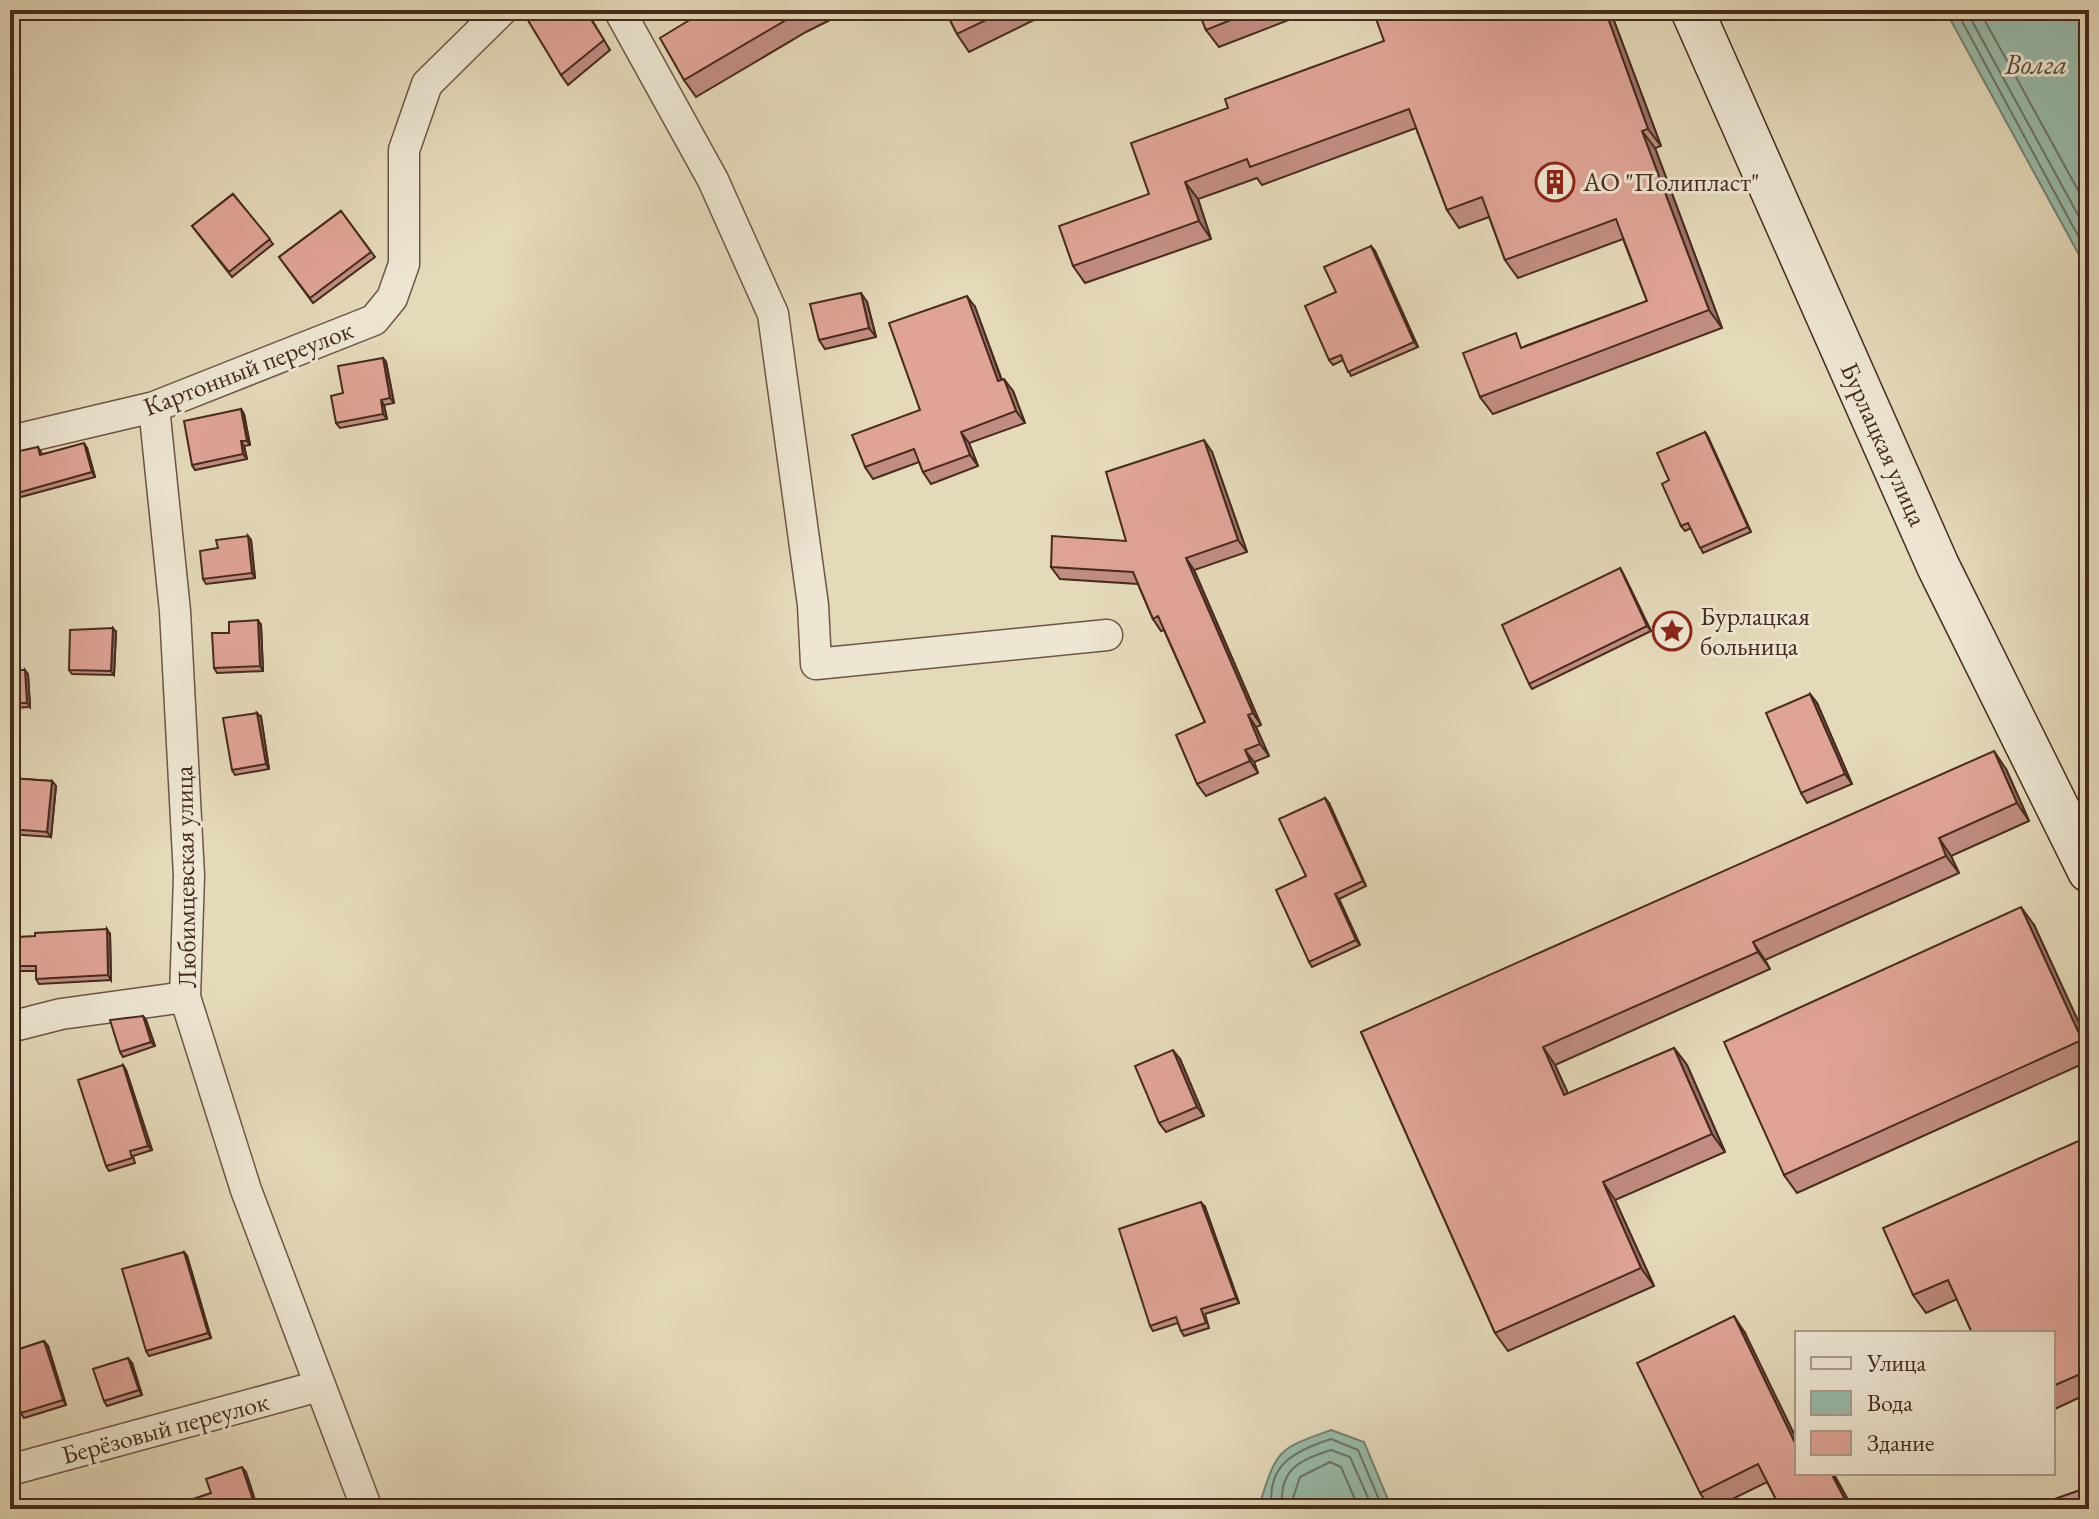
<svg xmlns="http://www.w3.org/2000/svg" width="2099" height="1519" font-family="'EB Garamond',serif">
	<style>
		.water { fill: #97bba9; stroke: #778171; stroke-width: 2 }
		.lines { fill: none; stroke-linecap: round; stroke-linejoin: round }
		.shore { stroke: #6e7364; stroke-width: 2 }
		.minor-casing { stroke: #6e5645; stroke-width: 33 }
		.secondary-casing { stroke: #462b1e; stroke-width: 45 }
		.minor { stroke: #ede6d2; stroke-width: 30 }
		.secondary { stroke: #ede6d2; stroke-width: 42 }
		.wall { fill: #c18d82; stroke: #462b1e; stroke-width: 2 }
		.shaded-wall { fill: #9d736a; stroke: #462b1e; stroke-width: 2 }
		.building { fill: #e0a497; stroke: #462b1e; stroke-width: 2 }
		.labels { text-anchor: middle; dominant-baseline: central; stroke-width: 6; stroke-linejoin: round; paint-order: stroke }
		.poi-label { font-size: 26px; fill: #462b1e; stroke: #ede6d2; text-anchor: start }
		.street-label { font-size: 26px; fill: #462b1e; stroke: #ede6d2 }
		.water-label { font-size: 28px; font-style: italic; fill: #56483a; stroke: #ede6d2 }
	</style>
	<rect width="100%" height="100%" fill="#e4d9b9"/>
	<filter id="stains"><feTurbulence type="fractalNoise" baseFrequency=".0025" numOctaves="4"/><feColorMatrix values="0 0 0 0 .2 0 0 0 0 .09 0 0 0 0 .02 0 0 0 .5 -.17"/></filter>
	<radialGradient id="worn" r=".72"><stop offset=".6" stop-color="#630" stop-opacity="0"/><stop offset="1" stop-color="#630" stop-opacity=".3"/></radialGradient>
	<path class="water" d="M1948,10H2089V273L1950,19Z
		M1331,1430L1364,1442L1392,1509H1265L1261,1500C1277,1448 1281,1448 1331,1430Z"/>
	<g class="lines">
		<path class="shore" d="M1956,10L2089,256
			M1966,10L2089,235
			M1979,10L2089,210
			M1272,1509C1266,1465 1294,1451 1331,1439L1358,1450L1383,1509
			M1282,1509C1279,1470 1297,1461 1331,1450L1350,1457L1373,1509
			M1294,1509L1293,1498L1300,1477L1330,1462L1341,1467L1359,1509"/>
		<g class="minor-casing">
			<path id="minor" d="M619,10L713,180L773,314L813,605L816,664L1107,635
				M154,407L175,611L189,876L185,997L246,1190L367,1509
				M10,441L154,407L374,320L392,298L404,264V150L427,84L502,10
				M10,1027L61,1014L185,997
				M10,1470L319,1386"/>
		</g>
		<g class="secondary-casing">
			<path id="secondary" d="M1692,10L1938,566L2089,871"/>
		</g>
		<use href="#minor" class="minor"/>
		<use href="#secondary" class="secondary"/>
	</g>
	<path class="wall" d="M538,10H586L610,50L568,85L561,75Z
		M647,10H659L651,16Z
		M706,10H850L806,32L696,97L684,80Z
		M945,10H1054L969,52L957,34Z
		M1198,10H1306L1307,13L1219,47L1206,30Z
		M1610,10L1661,146L1655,148L1722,328L1493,414L1480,397L1525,346L1647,301L1623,239L1518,278L1505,260L1489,217L1459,228L1447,210L1416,128L1262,185L1257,178L1198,199L1211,239L1085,283L1073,266L1149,194L1228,108L1384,41Z
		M233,194L273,244L232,277L192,226Z
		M341,211L375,257L313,303L279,257Z
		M1371,246L1375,251L1418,347L1351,376L1343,360L1333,365L1329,360L1336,292Z
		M867,302L876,337L825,349L819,340Z
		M975,307L1002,380L1013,391L1025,423L969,443L978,466L931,484L923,472L919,462L873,479L865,467L920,410Z
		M383,358L386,362L394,403L384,405L387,419L340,428L336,423L343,393Z
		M241,409L244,414L250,445L244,446L247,459L195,470L192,465Z
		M1705,432L1708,437L1751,532L1703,553L1691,528L1685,531L1681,526L1669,480Z
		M38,447L42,454L87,448L95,477L17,498L14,494Z
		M1212,452L1247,552L1194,570L1261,725L1256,727L1269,756L1254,762L1258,773L1206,796L1197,784L1205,722L1164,630L1161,631L1153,619L1138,584L1060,579L1051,567L1126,541Z
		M248,536L251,540L255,578L206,584L203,579L218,548Z
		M1620,568L1651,631L1532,689L1529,684Z
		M261,625L263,671L217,673L214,668Z
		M116,632L114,675L72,674L69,670Z
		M10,670L28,674L30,707L10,708Z
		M1810,694L1817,703L1852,784L1807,803L1801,793Z
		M261,717L269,769L235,775L232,770Z
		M2006,769L2029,821L1951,856L1959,873L1765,960L1770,969L1555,1065L1568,1094L1674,1048L1687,1065L1725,1152L1615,1200L1654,1286L1508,1351L1495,1333L1361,1032Z
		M10,778L52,781L56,786L51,837L10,834Z
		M1325,798L1329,803L1366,886L1339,899L1360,945L1312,967L1309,962L1306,876Z
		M2034,925L2089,1045V1061L1797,1193L1784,1175Z
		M110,934L111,980L39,984L36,979V971H20L17,966Z
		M143,1016L146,1020L155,1046L123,1057L120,1052Z
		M1180,1059L1204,1116L1166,1132L1159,1123Z
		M123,1065L126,1070L152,1150L133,1156L135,1163L109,1171L106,1166Z
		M2083,1139L2089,1147V1393L2053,1410V1333L1957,1299L1926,1313L1913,1295Z
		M1205,1207L1239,1303L1205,1314L1209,1328L1184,1336L1181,1331L1178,1323L1153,1331L1150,1326Z
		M184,1252L187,1256L211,1338L149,1356L146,1351Z
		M1745,1333L1797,1473H1833L1853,1509H1781L1767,1482L1712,1509H1711L1700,1493Z
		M44,1341L48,1346L66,1405L24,1418L21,1413L11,1384H10V1352Z
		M128,1358L132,1363L142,1395L107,1406L104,1401Z"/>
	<path class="shaded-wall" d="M1605,10H1610L1661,146L1648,129Z
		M1642,131L1655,148L1722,328L1709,310Z
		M1185,182L1198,199L1211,239L1199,221Z
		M1371,246L1375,251L1418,347L1414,342Z
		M861,293L867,302L876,337L869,328Z
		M967,296L975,307L1006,393L998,381Z
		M383,358L386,362L394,403L390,398Z
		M1004,379L1013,391L1025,423L1016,411Z
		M381,400L384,405L387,419L383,414Z
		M241,409L244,414L250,445L247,441Z
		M961,432L969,443L978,466L970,455Z
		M1705,432L1708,437L1751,532L1748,527Z
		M1204,440L1212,452L1247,552L1238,540Z
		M241,441L244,446L247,459L243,454Z
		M84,443L87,448L95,477L92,472Z
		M248,536L251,540L255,578L252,573Z
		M1186,558L1194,570L1261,725L1253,713Z
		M1620,568L1623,573L1651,631L1647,626Z
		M258,620L261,625L263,671L260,666Z
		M113,628L116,632L114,675L111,671Z
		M25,670L28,674L30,707L27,703Z
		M1810,694L1817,703L1852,784L1845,774Z
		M257,713L261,717L269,769L266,764Z
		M1248,715L1256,727L1269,756L1260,744Z
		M1245,750L1254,762L1258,773L1250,761Z
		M1994,751L2006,769L2029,821L2017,803Z
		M52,781L56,786L51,837L47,832Z
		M1325,798L1329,803L1366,886L1363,881Z
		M1939,838L1951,856L1959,873L1946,856Z
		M1335,894L1339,899L1360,945L1356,940Z
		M2021,907L2034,925L2089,1045V1049L2082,1040Z
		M107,929L110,934L111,980L108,975Z
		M1753,942L1765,960L1770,969L1758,952Z
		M143,1016L146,1020L155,1046L151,1042Z
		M1543,1047L1555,1065L1577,1113L1564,1095Z
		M1674,1048L1687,1065L1725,1152L1712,1134Z
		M1173,1050L1180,1059L1204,1116L1197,1107Z
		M123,1065L126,1070L152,1150L148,1146Z
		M1603,1182L1615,1200L1654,1286L1641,1268Z
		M1201,1202L1205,1207L1239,1303L1236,1298Z
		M184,1252L187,1256L211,1338L208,1333Z
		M1734,1316L1745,1333L1797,1440V1447Z
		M44,1341L48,1346L66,1405L63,1400Z
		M128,1358L132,1363L142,1395L139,1390Z
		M242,1467L246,1472L258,1509H256Z
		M1831,1473H1833L1836,1478L1853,1509H1850Z"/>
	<path class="building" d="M538,10H585L604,40L561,75L526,17Z
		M706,10H803L684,80L660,38Z
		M945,10H1007L957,34Z
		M1198,10H1256L1206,30Z
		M1382,10H1605L1648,129L1642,131L1709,310L1480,397L1463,353L1516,333L1521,348L1647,301L1616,219L1505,260L1482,197L1447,210L1409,109L1250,167L1247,159L1185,182L1199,221L1073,266L1059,226L1149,194L1131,143L1228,108L1225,99L1384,41L1374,13Z
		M233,194L270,239L229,272L192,226Z
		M341,211L371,252L310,298L279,257Z
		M1371,246L1414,342L1348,372L1341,355L1329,360L1305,306L1336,292L1324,267Z
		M861,293L869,328L819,340L810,304Z
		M967,296L998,381L1004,379L1016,411L961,432L970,455L923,472L914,449L865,467L852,435L920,410L889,323Z
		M383,358L390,398L381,400L383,414L336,423L331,396L343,393L338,366Z
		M241,409L247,441H241L243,454L192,465L184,421Z
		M1705,432L1748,527L1700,548L1688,523L1681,526L1662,484L1669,480L1657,453Z
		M1204,440L1238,540L1186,558L1253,713L1248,715L1260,744L1245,750L1250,761L1197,784L1176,735L1205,722L1158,616L1153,619L1133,572L1051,567L1052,536L1126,541L1106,472Z
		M84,443L92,472L14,494L10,476V453L38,447L40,455Z
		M248,536L252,573L203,579L200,551L218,548L216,540Z
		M1620,568L1647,626L1529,684L1502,625Z
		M258,620L260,666L214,668L212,633H229V622Z
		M113,628L111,671L69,670L70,630Z
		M10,670H25L27,703H10Z
		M1810,694L1845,774L1801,793L1766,713Z
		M257,713L266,764L232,770L223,718Z
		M1994,751L2017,803L1939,838L1946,856L1753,942L1758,952L1543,1047L1564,1095L1674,1048L1712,1134L1603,1182L1641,1268L1495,1333L1361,1032Z
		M10,778L52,781L47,832L10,829Z
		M1325,798L1363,881L1335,894L1356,940L1309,962L1276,890L1306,876L1279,819Z
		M2021,907L2082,1040L1784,1175L1724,1042Z
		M107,929L108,975L36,979V966H17V937L35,936V933Z
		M143,1016L151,1042L120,1052L110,1020Z
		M1173,1050L1197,1107L1159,1123L1135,1066Z
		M123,1065L148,1146L130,1151L132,1158L106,1166L78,1080Z
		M2083,1139L2089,1151V1380L2085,1372L2053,1386V1333H1972L1948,1280L1913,1295L1883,1228Z
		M1201,1202L1236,1298L1201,1309L1206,1323L1181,1331L1176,1317L1150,1326L1119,1229Z
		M184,1252L208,1333L146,1351L122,1269Z
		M1734,1316L1797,1447V1473H1831L1850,1509H1781L1758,1464L1700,1493L1637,1363Z
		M44,1341L63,1400L21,1413L10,1380V1352Z
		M128,1358L139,1390L104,1401L93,1369Z
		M242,1467L256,1509H193L190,1500L211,1493L206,1479Z
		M2089,1487V1509H2026Z"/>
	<defs>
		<g id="building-ring" transform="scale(2)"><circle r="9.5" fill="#ede6d2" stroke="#8f2418" stroke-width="1.5"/><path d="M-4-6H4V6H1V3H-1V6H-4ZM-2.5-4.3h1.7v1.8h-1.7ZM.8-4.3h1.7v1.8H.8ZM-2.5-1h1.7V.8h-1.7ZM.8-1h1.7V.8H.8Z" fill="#8f2418"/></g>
		<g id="sight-ring" transform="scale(2)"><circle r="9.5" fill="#ede6d2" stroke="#8f2418" stroke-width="1.5"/><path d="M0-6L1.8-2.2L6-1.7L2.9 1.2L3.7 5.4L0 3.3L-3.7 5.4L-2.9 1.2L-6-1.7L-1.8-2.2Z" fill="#8f2418"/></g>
	</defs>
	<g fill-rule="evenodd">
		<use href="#building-ring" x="1555" y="182"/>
		<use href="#sight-ring" x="1672" y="631"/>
	</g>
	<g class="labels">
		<g class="poi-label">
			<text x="1583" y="182">АО "Полипласт"</text>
			<text x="1700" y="616">Бурлацкая<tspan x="1700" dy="30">больница</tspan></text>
		</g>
		<g class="street-label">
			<text transform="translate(248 368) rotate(-21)">Картонный переулок</text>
			<text transform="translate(1884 444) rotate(66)">Бурлацкая улица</text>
			<text transform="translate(185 877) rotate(-91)">Любимцевская улица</text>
			<text transform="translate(165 1428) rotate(-15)">Берёзовый переулок</text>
		</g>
		<g class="water-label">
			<text x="2036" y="64">Волга</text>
		</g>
	</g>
	<rect width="2099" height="1519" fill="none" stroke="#e4d9b9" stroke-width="40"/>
	<rect x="12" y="12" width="2075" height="1495" fill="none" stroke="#462b1e" stroke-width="4"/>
	<rect x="20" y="20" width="2059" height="1479" fill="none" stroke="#462b1e" stroke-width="2"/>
	<rect x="1795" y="1331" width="260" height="144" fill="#ede6d2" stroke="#aa9b8a" stroke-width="2"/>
	<rect x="1811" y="1357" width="40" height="12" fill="#ede6d2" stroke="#aa9b8a" stroke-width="2"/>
	<text x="1867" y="1371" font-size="24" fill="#462b1e">Улица</text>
	<rect x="1811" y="1391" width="40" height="24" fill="#97bba9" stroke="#aa9b8a" stroke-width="2"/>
	<text x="1867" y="1411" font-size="24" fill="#462b1e">Вода</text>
	<rect x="1811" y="1431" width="40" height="24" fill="#e0a497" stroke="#aa9b8a" stroke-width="2"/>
	<text x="1867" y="1451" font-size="24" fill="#462b1e">Здание</text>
	<rect width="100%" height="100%" filter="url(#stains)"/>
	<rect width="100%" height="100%" fill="url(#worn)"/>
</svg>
